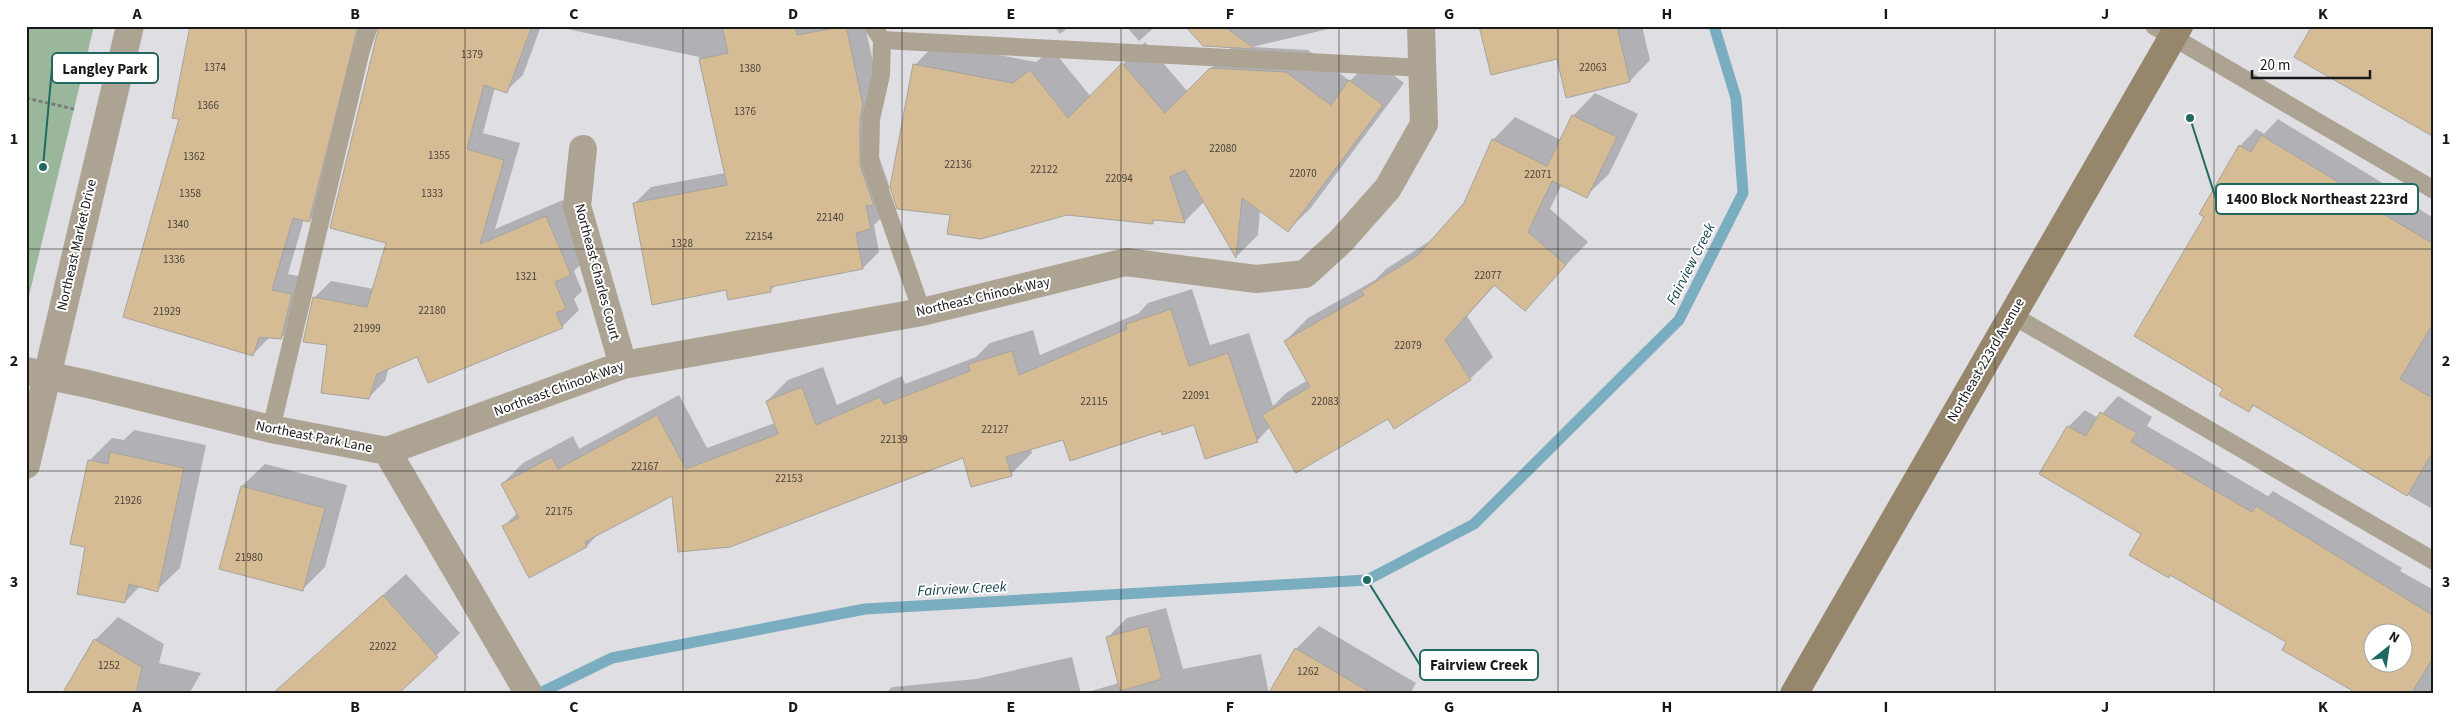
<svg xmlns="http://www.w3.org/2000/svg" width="2460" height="720" font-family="'Source Sans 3',sans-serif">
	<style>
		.green { fill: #9ab79c }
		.shadow { fill: #0003; fill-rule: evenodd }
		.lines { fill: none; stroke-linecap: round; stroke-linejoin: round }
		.stream { stroke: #7aadbf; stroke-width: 11 }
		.building { fill: #d6bc95; stroke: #a6a39e; fill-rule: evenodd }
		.path { stroke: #7d7d80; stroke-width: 3; stroke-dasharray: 4 2.5; stroke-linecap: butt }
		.service { stroke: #ada392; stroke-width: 18 }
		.minor { stroke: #ada392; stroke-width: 28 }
		.secondary { stroke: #95866c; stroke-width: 28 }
		.grid { fill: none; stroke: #19191b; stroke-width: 1; stroke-opacity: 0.55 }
		.labels { text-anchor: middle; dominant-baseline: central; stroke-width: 4; stroke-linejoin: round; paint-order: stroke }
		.number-label { font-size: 11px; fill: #48423a }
		.street-label { font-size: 14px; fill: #19191b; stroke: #fff }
		.water-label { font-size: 15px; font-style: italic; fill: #0f3d4b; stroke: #fff }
		.leader { fill: none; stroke: #1f6961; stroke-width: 2 }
		.callout-dot { fill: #1f6961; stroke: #fff; stroke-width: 2 }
		.callout { fill: #fff; stroke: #1f6961; stroke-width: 2 }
		.callout-label { font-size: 15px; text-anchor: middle; font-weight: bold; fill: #19191b }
		.neatline { fill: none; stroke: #19191b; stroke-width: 2 }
		.grid-label { font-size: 16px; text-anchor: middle; font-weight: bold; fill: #19191b }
	</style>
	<rect width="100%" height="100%" fill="#dedee3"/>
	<path class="green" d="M26,26H94L26,308Z"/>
	<path class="shadow" d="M191,26H368L325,204L309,221L304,219L288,274L308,278L297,322L281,338L270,337L253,354L181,118Z
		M380,26H541L523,75L506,91L495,87L483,133L520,143L495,229L563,200L587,258L574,271L582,291L574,299L579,310L562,327L418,355L389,367L385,381L368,398L329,344L314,298L331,281L374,289L387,242Z
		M553,26H865L879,88L876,148L890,188L884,194L887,212L874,225L879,252L863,268L777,284L770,291L727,288L634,204L651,187L725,173L699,57Z
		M959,26H967L962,30Z
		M1054,26H1070L1060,34Z
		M1126,26H1156L1139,41Z
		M1187,26H1341L1252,47L1308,50L1350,81L1372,59L1404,83L1310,209L1288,230L1260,210L1258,235L1237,256L1205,201L1185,221L1156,219L1153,222L1067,214H952L915,65L936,43L1036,62L1052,49L1091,97L1145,42L1188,92L1233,46Z
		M1481,26H1642L1650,60L1630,81L1567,96L1558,58Z
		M1595,93L1638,114L1609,174L1586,196L1562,184L1550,209L1588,242L1524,309L1496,284L1467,316L1493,357L1470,379L1388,418L1270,427L1257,441L1195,423L1161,429L1064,439L1031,449L1032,453L1011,474L963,456L673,494L599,533L587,546L530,576L503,527L518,512L502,484L523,463L573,436L579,449L679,395L707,448L775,423L767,401L788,380L823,367L837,405L902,376L905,384L976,357L990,343L1033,330L1040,355L1139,313L1148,303L1192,289L1210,345L1249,333L1273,406L1286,393L1308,380L1285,341L1308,318L1375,280L1386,269L1436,237L1465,203L1493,140L1515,117L1561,140L1573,116Z
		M2278,119L2402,195L2400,198L2434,218V510L2255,405L2248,411L2224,388L2205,217L2240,146L2256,129L2264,134Z
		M2118,396L2152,417L2147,426L2268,496L2273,491L2402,568L2400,571L2434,590V694H2366L2288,641L2143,533L2041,473L2068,427L2085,410L2098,418ZM2372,632H2402V662H2372Z
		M134,430L206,445L180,568L157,590L140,586L125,602L86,546L89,461L112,438L124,440Z
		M265,464L347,485L325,567L302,590L242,486Z
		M406,574L460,633L396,694H274Z
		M1166,608L1183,669L1261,654L1269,694H885L892,687L976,679L1072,657L1081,694L1119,683L1108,637L1127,618Z
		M118,617L164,644L159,663L201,673L189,694H64L95,640Z
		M1319,626L1416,683L1410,694H1270L1296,649Z"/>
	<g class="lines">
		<path class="stream" d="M538,694L612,658L865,609L1367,580L1474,524L1679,320L1743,193L1736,98L1714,26"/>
	</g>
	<path class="building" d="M190,26H358L309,222L293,218L272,290L292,294L281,339L259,337L253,356L123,317L179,119L172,118Z
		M379,26H532L507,93L484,85L467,149L504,160L480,244L546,216L571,275L555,282L566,309L556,313L563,328L428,383L417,357L377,374L369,399L321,393L327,345L303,342L313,297L367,307L386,243L330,228Z
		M722,26H795L797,35L846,26L863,105L860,119V165L874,206L866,205L871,229L856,233L863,269L770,287L771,292L728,300L726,290L652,305L633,203L727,185L699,59L728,53Z
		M1185,26H1224L1255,49L1203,46Z
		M1479,26H1617L1630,82L1566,98L1557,59L1491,75Z
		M2312,26H2434V137L2294,57Z
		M1122,63L1165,113L1210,68L1286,72L1331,105L1349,80L1383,105L1288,232L1242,198L1236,258L1185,170L1170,177L1185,223L1153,220V224L1067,215L981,239L947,234L950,215L897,209L890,187L913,64L1013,83L1030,70L1068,118Z
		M1572,115L1617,137L1587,198L1552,181L1528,232L1566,265L1525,311L1494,285L1445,340L1471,380L1394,429L1388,419L1296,473L1262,415L1310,387L1284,341L1364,295L1361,291L1418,255L1464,203L1492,139L1547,166Z
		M2261,135L2386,211L2385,215L2434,244V322L2400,379L2434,399V450L2407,496L2253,405L2249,412L2219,395L2223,389L2134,336L2204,217L2199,214L2239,145L2251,152Z
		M1171,309L1189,366L1228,353L1258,442L1205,459L1194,425L1162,435L1161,431L1070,461L1063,440L1006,457L1012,476L971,487L963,458L730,547L678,552L672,496L585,542L587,547L529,578L502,526L519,518L501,484L552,457L558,469L657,415L686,469L778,434L766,401L802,387L816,425L880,397L884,404L970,371L968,364L1012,351L1019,375L1127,329L1126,324Z
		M2100,412L2137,433L2131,442L2252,512L2256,506L2434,616V656L2411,694H2358L2282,650L2286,642L2170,575L2169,578L2129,555L2141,534L2039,474L2067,426L2086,436ZM2372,632H2402V662H2372Z
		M110,452L184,468L158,592L129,584L125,603L77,594L85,547L70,544L88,460L108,464Z
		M241,486L325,508L303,591L219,569Z
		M383,595L438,657L398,694H272Z
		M1148,626L1162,679L1120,691L1106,637Z
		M94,639L142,667L136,694H62Z
		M1295,648L1373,694H1268Z"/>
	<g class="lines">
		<path class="path" d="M26,98L74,109"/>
		<path class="service" d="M873,26L882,40L881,75L871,119L870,162L922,312
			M2154,26L2434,190
			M882,40L1424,68
			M2012,315L2434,561
			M271,429L361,50L369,26"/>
		<path class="minor" d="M583,149L577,206L623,365
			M26,371L88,384L271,429L387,451L529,694
			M387,451L623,365L922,312L1126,262L1256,279L1305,274L1341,241L1388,188L1424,124L1421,26
			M26,465L130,26"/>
		<path class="secondary" d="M1794,694L2179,26"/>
	</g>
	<path class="grid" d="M246,26V694M465,26V694M683,26V694M902,26V694M1121,26V694M1339,26V694M1558,26V694M1777,26V694M1995,26V694M2214,26V694M26,249H2434M26,471H2434"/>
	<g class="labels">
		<g class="number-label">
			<text x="472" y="54">1379</text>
			<text x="215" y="67">1374</text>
			<text x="1593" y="67">22063</text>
			<text x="750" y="68">1380</text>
			<text x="208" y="105">1366</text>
			<text x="745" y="111">1376</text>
			<text x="1223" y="148">22080</text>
			<text x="439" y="155">1355</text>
			<text x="194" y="156">1362</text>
			<text x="958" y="164">22136</text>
			<text x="1044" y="169">22122</text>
			<text x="1303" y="173">22070</text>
			<text x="1538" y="174">22071</text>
			<text x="1119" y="178">22094</text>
			<text x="190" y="193">1358</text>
			<text x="432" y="193">1333</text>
			<text x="830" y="217">22140</text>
			<text x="178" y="224">1340</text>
			<text x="759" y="236">22154</text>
			<text x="682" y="243">1328</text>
			<text x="174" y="259">1336</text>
			<text x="1488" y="275">22077</text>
			<text x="526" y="276">1321</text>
			<text x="432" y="310">22180</text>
			<text x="167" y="311">21929</text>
			<text x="367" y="328">21999</text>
			<text x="1408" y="345">22079</text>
			<text x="1196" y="395">22091</text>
			<text x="1094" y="401">22115</text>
			<text x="1325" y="401">22083</text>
			<text x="995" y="429">22127</text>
			<text x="894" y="439">22139</text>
			<text x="645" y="466">22167</text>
			<text x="789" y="478">22153</text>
			<text x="128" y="500">21926</text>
			<text x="559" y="511">22175</text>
			<text x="249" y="557">21980</text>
			<text x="383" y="646">22022</text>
			<text x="109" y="665">1252</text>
			<text x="1308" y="671">1262</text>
		</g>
		<g class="street-label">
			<text transform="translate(77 245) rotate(-77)">Northeast Market Drive</text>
			<text transform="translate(597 272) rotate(75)">Northeast Charles Court</text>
			<text transform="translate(983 297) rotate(-13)">Northeast Chinook Way</text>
			<text transform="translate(1986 360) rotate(-60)">Northeast 223rd Avenue</text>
			<text transform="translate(559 389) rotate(-20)">Northeast Chinook Way</text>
			<text transform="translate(314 437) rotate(11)">Northeast Park Lane</text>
		</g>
		<g class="water-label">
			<text transform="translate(1691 264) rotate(-63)">Fairview Creek</text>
			<text transform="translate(962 589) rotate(-3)">Fairview Creek</text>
		</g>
	</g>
	<path class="leader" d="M43 167L52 68M2190 118L2216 199M1367 580L1420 665"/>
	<g class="callout-dot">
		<circle cx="43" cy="167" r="5"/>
		<circle cx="2190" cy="118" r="5"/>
		<circle cx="1367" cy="580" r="5"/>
	</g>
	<g class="callout">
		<rect x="52" y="53" width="106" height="30" rx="5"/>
		<rect x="2216" y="184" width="202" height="30" rx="5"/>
		<rect x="1420" y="650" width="118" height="30" rx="5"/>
	</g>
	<g class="callout-label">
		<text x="105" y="74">Langley Park</text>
		<text x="2317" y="204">1400 Block Northeast 223rd</text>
		<text x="1479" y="670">Fairview Creek</text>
	</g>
	<rect width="2460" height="720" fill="none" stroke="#ffffff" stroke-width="55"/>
	<g transform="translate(2388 648) rotate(30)"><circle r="24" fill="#ffffff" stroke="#a3a3a4"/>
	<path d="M0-4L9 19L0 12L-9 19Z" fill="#1f6961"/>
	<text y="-8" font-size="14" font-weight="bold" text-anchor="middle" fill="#19191b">N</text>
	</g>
	<path d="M2252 70v8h118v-8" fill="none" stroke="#19191b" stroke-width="2.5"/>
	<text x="2260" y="70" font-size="15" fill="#19191b" stroke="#ffffff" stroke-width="4" paint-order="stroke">20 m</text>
	<rect x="28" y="28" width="2404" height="664" class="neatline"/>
	<g class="grid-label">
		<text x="137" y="19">A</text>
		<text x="355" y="19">B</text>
		<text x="574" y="19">C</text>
		<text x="793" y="19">D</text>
		<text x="1011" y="19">E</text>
		<text x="1230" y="19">F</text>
		<text x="1449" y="19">G</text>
		<text x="1667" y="19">H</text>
		<text x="1886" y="19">I</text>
		<text x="2105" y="19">J</text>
		<text x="2323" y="19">K</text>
		<text x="14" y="144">1</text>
		<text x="2446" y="144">1</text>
		<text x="14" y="366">2</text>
		<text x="2446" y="366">2</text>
		<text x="14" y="587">3</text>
		<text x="2446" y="587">3</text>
		<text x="137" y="712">A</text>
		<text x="355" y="712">B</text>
		<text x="574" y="712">C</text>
		<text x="793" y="712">D</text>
		<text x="1011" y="712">E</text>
		<text x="1230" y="712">F</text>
		<text x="1449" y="712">G</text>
		<text x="1667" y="712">H</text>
		<text x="1886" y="712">I</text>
		<text x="2105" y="712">J</text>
		<text x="2323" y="712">K</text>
	</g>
</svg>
